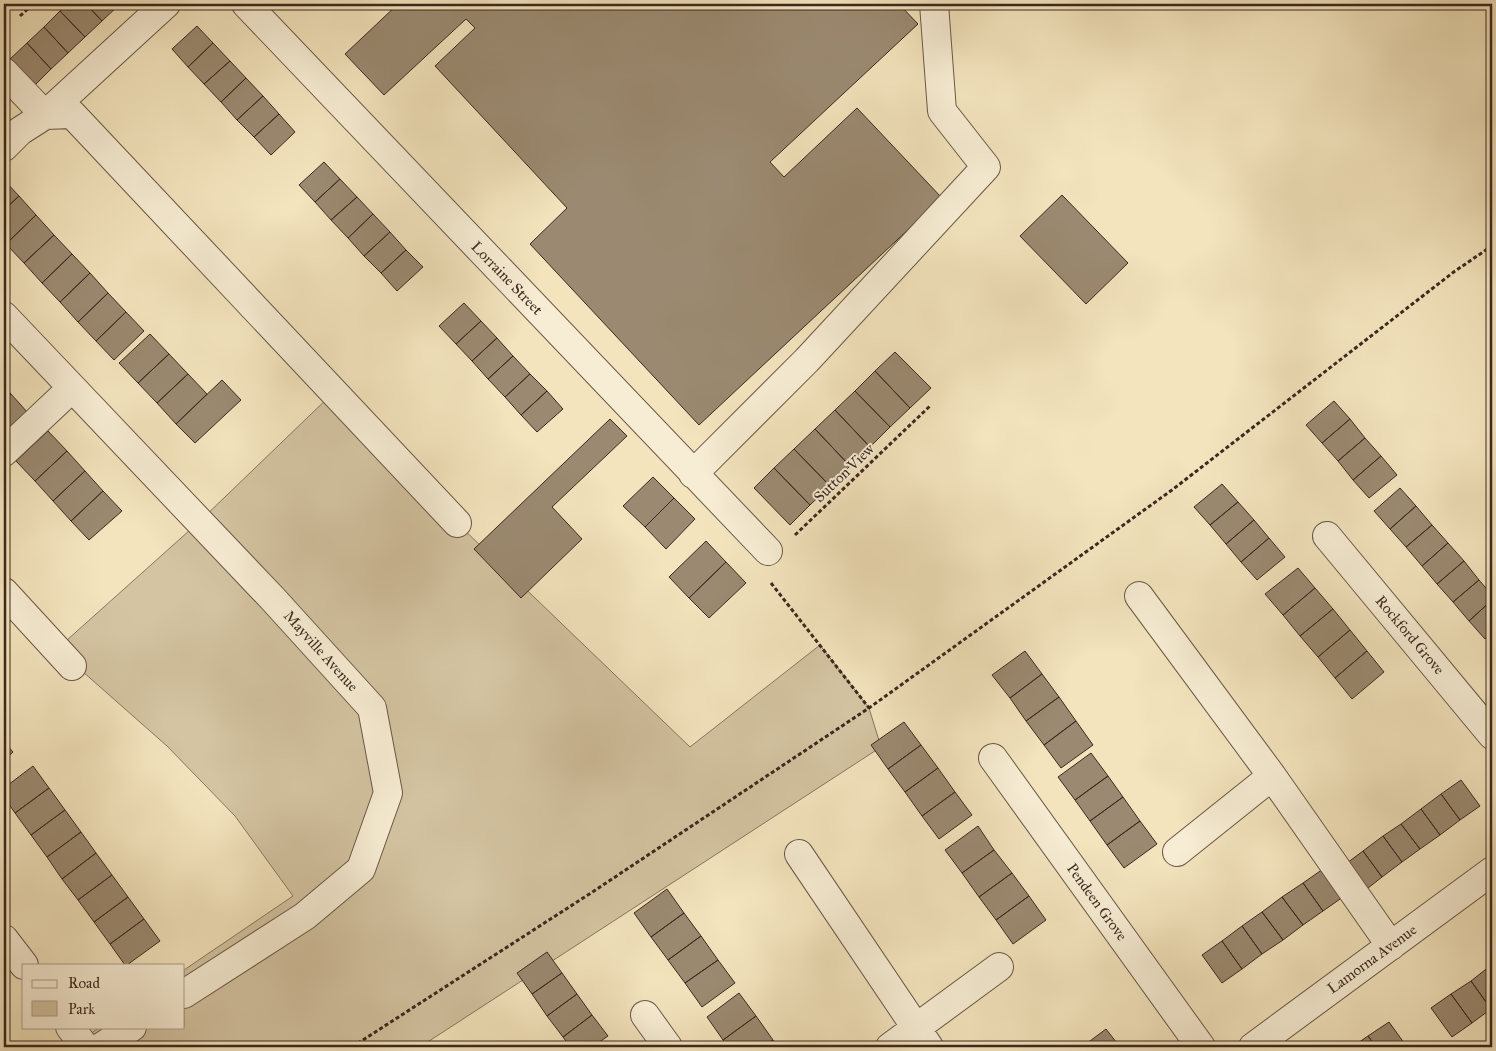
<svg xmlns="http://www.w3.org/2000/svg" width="1496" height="1051" font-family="'IM FELL Great Primer',serif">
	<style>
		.green { fill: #d4c4a2; stroke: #887660 }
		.building { fill: #9b8a71; stroke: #3c281f }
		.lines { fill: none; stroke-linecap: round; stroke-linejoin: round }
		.minor-casing { stroke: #6a5746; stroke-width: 30 }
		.path { stroke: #3c281f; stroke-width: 3; stroke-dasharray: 4 2.5; stroke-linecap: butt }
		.minor { stroke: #f7edd4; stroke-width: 28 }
		.labels { text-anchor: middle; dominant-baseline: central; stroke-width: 4; stroke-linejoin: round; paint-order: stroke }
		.street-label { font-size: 15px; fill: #3c281f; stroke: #f7edd4 }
	</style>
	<rect width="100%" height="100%" fill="#f3e4bd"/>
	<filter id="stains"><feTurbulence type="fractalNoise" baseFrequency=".004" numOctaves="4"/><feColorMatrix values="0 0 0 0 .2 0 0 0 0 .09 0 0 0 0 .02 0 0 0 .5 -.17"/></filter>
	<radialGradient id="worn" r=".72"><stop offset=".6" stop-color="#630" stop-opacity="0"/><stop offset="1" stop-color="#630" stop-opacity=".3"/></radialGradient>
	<path class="green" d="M334,392L457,523L690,747L820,645L869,708L881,747L420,1047H84L80,1041L100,1027H184V970L293,896L235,816L167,746L57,649L200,521Z"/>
	<path class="building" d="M68,4H86L102,21L85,37L60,11Z
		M86,4H118L119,5L102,21Z
		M398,4H899L918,24L770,162L784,177L857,108L942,198L699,425L530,244L567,208L435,66L475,28L466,19L384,95L345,54Z
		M60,11L85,37L68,53L44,27Z
		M197,26L213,43L188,67L172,49Z
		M44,27L68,53L51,69L27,43Z
		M27,43L51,69L34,86L9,60Z
		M213,43L230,61L204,84L188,67Z
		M230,61L246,78L221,102L204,84Z
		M246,78L263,96L237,120L221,102Z
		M263,96L279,114L254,137L237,120Z
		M279,114L295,132L271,155L254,137Z
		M324,162L340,179L315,202L299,185Z
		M340,179L357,197L331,220L315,202Z
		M4,180L19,196L4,210Z
		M1062,195L1128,263L1086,304L1020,236Z
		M19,196L36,215L6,244L4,241V210Z
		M357,197L373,214L348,238L331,220Z
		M373,214L390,232L364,256L348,238Z
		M36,215L54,235L24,263L6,244Z
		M390,232L406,250L381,273L364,256Z
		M54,235L72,254L42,283L24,263Z
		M406,250L423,267L397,291L381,273Z
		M72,254L90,273L60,302L42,283Z
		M90,273L108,293L78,322L60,302Z
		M108,293L126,312L96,341L78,322Z
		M464,303L481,321L456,344L439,326Z
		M126,312L144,331L114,360L96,341Z
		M481,321L497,338L472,361L456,344Z
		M150,334L169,354L138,383L119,363Z
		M497,338L513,356L488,379L472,361Z
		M895,352L931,388L910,408L875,371Z
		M169,354L188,374L157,403L138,383Z
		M513,356L530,374L505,397L488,379Z
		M875,371L910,408L890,427L855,391Z
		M188,374L207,394L176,424L157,403Z
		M530,374L547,391L521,415L505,397Z
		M222,380L241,400L195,443L176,424Z
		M4,386L11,394L4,400Z
		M547,391L563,409L537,432L521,415Z
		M855,391L890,427L870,447L835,410Z
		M11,394L28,413L4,436V400Z
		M1334,401L1350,419L1322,443L1306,425Z
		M835,410L870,447L850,466L815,429Z
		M610,419L627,436L552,507L582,539L521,598L474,549Z
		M1350,419L1365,438L1338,461L1322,443Z
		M815,429L850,466L830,486L794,449Z
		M48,431L67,451L35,481L16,461Z
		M1365,438L1381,456L1353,480L1338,461Z
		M794,449L830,486L810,505L774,468Z
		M67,451L85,471L53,501L35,481Z
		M1381,456L1397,475L1369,498L1353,480Z
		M774,468L810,505L790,525L754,488Z
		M85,471L103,491L71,521L53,501Z
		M653,477L674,498L645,527L623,506Z
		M1222,484L1238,502L1210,525L1194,507Z
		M1400,488L1416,506L1390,529L1374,511Z
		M103,491L122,511L89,540L71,521Z
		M674,498L695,519L666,549L645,527Z
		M1238,502L1254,520L1226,544L1210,525Z
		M1416,506L1432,525L1406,547L1390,529Z
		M1254,520L1269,538L1241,562L1226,544Z
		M1432,525L1448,543L1422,566L1406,547Z
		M1269,538L1285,557L1257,580L1241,562Z
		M706,541L726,562L689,598L669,577Z
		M1448,543L1464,561L1437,584L1422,566Z
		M1464,561L1479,580L1453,602L1437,584Z
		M726,562L746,583L709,618L689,598Z
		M1298,568L1315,588L1283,615L1265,594Z
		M1479,580L1492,595V600L1469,621L1453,602Z
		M1315,588L1333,609L1300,636L1283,615Z
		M1492,600V632L1485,639L1469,621Z
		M1333,609L1350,630L1318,657L1300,636Z
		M1350,630L1367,651L1335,678L1318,657Z
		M1025,651L1042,674L1010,698L992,675Z
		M1367,651L1384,672L1352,699L1335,678Z
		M1042,674L1059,697L1026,721L1010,698Z
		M1059,697L1076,721L1044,745L1026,721Z
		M1076,721L1093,745L1061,768L1044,745Z
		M904,722L921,745L888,769L871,745Z
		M4,742L13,752L4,761Z
		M921,745L938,768L905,792L888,769Z
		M1091,753L1108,776L1075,800L1058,777Z
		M33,766L49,788L15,813L4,797V788Z
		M938,768L955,792L922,816L905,792Z
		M1108,776L1123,797L1090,821L1075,800Z
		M1461,780L1480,806L1460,820L1441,794Z
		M49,788L65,810L31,835L15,813Z
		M955,792L972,815L939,839L922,816Z
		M1441,794L1460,820L1440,835L1421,809Z
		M1123,797L1140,821L1107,845L1090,821Z
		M1421,809L1440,835L1420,849L1401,824Z
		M65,810L81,832L47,857L31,835Z
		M1140,821L1157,844L1124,868L1107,845Z
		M1401,824L1420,849L1402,862L1383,836Z
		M978,826L994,850L962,873L945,850Z
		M81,832L96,853L62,879L47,857Z
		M1383,836L1402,862L1382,877L1363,851Z
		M994,850L1012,873L979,897L962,873Z
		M1363,851L1382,877L1363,892L1343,866Z
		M96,853L112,875L78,900L62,879Z
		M1323,869L1343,897L1323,911L1303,883Z
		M1012,873L1029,896L996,920L979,897Z
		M112,875L128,897L94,922L78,900Z
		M1303,883L1323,911L1303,925L1282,897Z
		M667,889L684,913L651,937L634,913Z
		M1029,896L1046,920L1013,944L996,920Z
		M128,897L144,919L110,944L94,922Z
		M1282,897L1303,925L1283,940L1262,912Z
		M1262,912L1283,940L1262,954L1242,926Z
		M684,913L701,936L668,960L651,937Z
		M144,919L160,941L127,965H125L110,944Z
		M1242,926L1262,954L1242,969L1222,941Z
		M701,936L718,960L685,983L668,960Z
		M1222,941L1242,969L1222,983L1202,955Z
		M547,952L562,973L532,994L517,973Z
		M718,960L735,983L702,1007L685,983Z
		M1490,966L1492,969L1491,1009L1471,981Z
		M562,973L577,994L547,1016L532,994Z
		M1471,981L1491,1009L1472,1023L1451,994Z
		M739,993L756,1016L723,1040L707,1017Z
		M577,994L592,1015L563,1037L547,1016Z
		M1451,994L1472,1023L1452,1037L1431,1008Z
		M592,1015L608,1036L592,1047H570L563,1037Z
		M756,1016L773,1040L763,1047H728L723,1040Z
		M1389,1022L1407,1047H1376L1368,1036Z
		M1106,1029L1120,1047H1089L1086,1044Z
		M1368,1036L1376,1047H1352Z
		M773,1040L779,1047H763Z"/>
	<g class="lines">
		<g class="minor-casing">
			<path id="minor" d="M246,4L768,551
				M4,72L45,115L72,114L457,523
				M4,147L20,131L45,115L166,4
				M4,316L273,599L372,708L388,793L361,869L305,916L184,994
				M4,452L72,388
				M693,474L807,360L986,167L942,111L934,4
				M1327,536L1492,735
				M4,592L72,666
				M1139,596L1272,776L1391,946
				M993,758L1201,1047
				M1177,852L1272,776
				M799,854L929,1047
				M4,939L24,965
				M645,1015L668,1047
				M70,1027L85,1047
				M101,1047L132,1027
				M890,1047L999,967
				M1253,1047L1492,871"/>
		</g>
		<path class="path" d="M20,16L33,4
			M795,535L931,405
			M771,583L869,708
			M352,1047L594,891L869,708L1172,490L1455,271L1492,246"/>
		<use href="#minor" class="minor"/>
	</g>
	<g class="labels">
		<g class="street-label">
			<text transform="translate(507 278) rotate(46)">Lorraine Street</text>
			<text transform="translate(844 473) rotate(-44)">Sutton View</text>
			<text transform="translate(1410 635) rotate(50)">Rockford Grove</text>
			<text transform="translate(321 651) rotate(48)">Mayville Avenue</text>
			<text transform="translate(1097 902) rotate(54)">Pendeen Grove</text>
			<text transform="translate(1372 959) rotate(-36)">Lamorna Avenue</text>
		</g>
	</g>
	<rect width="1496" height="1051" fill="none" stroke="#f3e4bd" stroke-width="20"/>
	<rect x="5" y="5" width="1486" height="1041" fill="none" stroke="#3c281f" stroke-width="2.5"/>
	<rect x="10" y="10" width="1476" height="1031" fill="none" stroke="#3c281f"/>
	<rect x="22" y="964" width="162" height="65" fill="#f7edd4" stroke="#ac9e8c"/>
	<rect x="32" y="980" width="25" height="8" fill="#f7edd4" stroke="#ac9e8c"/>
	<text x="68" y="988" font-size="15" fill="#3c281f">Road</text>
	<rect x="32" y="1001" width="25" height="15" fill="#d4c4a2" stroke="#ac9e8c"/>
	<text x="68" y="1014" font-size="15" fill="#3c281f">Park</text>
	<rect width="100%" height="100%" filter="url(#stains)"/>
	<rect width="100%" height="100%" fill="url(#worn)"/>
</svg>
